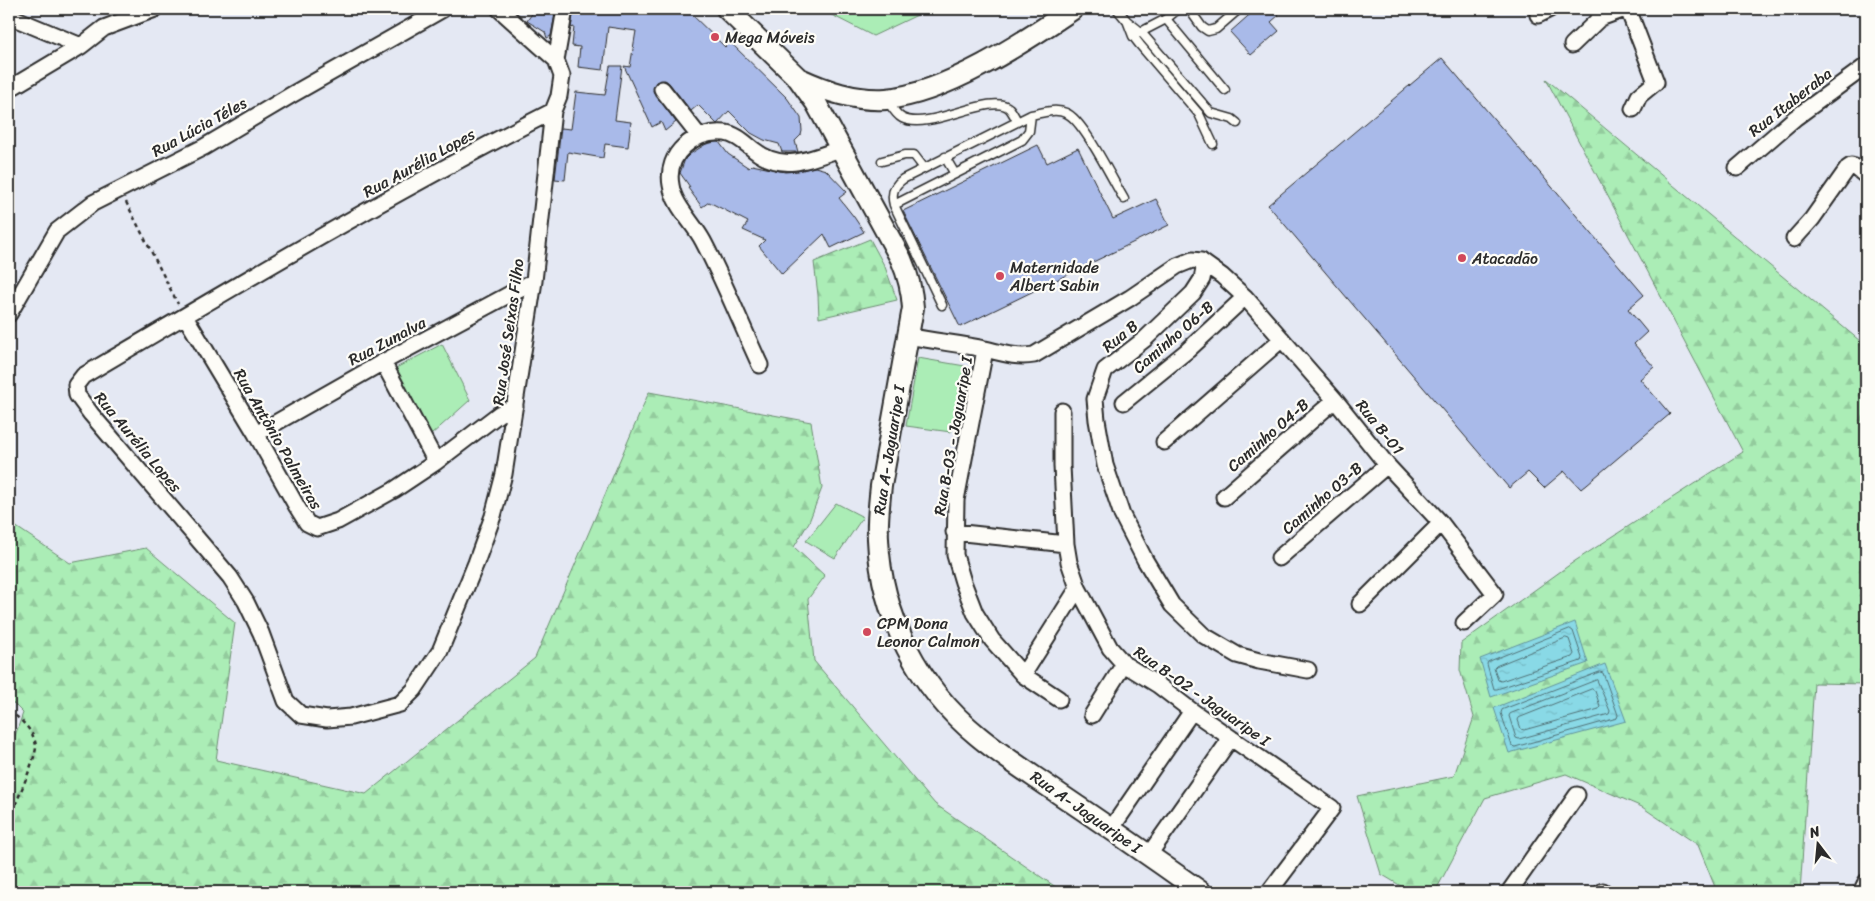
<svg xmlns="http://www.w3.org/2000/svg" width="1875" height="901" font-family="Sriracha,sans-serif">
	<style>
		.forest { fill: url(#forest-firs); stroke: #6b8c70 }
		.pitch { fill: #abedb6; stroke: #6b8c70 }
		.water { fill: url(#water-ripples); stroke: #63939b }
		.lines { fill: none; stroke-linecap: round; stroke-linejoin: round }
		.shore { stroke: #517176; stroke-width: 1 }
		.building { fill: #a9bae9; stroke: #2b2b2b }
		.lane-casing { stroke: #2b2b2b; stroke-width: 11 }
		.street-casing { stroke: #2b2b2b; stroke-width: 19 }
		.secondary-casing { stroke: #2b2b2b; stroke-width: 24 }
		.path { stroke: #2b2b2b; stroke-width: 2.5; stroke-dasharray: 4 4; stroke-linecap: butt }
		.lane { stroke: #fdfcf7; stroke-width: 8 }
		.street { stroke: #fdfcf7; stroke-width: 15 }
		.secondary { stroke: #fdfcf7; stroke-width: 20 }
		.poi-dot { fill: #d1495b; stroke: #fdfcf7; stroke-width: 2 }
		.labels { text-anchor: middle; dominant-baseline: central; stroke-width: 4.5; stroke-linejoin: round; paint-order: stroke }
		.poi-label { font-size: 16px; fill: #2b2b2b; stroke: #fdfcf7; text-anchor: start }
		.street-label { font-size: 16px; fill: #2b2b2b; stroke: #fdfcf7 }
	</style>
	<defs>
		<pattern id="forest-firs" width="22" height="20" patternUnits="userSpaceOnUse" patternTransform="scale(1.25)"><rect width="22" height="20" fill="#abedb6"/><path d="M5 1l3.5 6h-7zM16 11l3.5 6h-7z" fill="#93cb9d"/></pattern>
		<pattern id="water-ripples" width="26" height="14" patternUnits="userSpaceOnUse" patternTransform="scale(1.25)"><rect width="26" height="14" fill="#89d9e6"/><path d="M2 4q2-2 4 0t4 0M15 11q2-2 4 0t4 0" fill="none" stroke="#76bac5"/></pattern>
	</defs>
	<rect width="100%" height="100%" fill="#e4e8f3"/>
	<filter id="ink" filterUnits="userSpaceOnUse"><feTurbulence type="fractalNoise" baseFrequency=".02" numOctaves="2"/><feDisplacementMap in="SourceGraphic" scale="10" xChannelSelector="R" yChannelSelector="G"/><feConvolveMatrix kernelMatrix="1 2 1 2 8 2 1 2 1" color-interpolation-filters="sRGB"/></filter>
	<g filter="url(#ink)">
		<path class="forest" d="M1546,79L1866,346L1865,534H1866V684L1814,683L1800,892H1717L1698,845L1642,807L1566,774L1485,798L1435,892H1411L1381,874L1357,796L1454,776L1474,717L1460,670L1461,643L1575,561L1743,452Z
			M870,239L885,267L897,300L819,318L818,295L814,262Z
			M649,392L811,422L822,488L809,522L794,547L825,576L808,599L814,661L935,804L1063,892H9V753L23,713L9,699V522L70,563L146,548L235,623L216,760L366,794L535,658Z"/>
		<path class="pitch" d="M820,9H930L873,36Z
			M442,344L470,400L431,435L392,370Z
			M918,358L965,366L951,432L906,426Z
			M836,503L863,517L835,558L806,541Z"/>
		<path class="water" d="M1575,622L1588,663L1491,697L1480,659Z
			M1605,664L1626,721L1509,753L1494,708Z"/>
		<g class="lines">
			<path class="shore" d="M1570,629L1573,631L1582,658L1581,661L1497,689H1494L1487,664L1488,662Z
				M1566,638L1569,639L1574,654L1572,657L1501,681L1498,680L1494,668L1496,666Z
				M1600,672L1603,673L1618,715L1617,718L1515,747L1512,746L1501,713L1502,710Z
				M1597,680L1610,711L1609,714L1519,739L1516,738L1509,716L1510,714Z
				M1592,689L1595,691L1600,706L1599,709L1524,730L1521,729L1518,720L1519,718Z"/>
		</g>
		<path class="building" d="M535,9H556L551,36L547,38L545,32L527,21Z
			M574,9H686L725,47L730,42L787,98L801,118L802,131L801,135L795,141L798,152H782L779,144L764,140L751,133L729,111L717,124L698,105L691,111L669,83L665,80L656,82L653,91L676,122L665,131L661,122L652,127L624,66L630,67L636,31L608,27L603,70L578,67L580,47L572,46L574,27L571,28Z
			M1256,9H1273L1279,15L1271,22L1279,31L1251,55L1230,32Z
			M1442,58L1644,295L1628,309L1647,332L1634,344L1654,367L1640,379L1670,414L1581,489L1564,471L1544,488L1528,472L1509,488L1268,205Z
			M610,66H622L615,120L631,122L628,147L605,144L603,158L568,152L565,180L555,179L561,128L571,129L576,92L605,95Z
			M715,142H719L728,154L749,168L752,165L785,172L798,171L815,167L826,170L847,192L839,198L854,217L864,232L831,248L824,234L782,274L759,246L765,240L743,230L748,222L709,202L702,207L688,188L690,187L680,173L685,159L690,154L706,144Z
			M1038,145L1047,163L1078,148L1113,219L1156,199L1169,225L960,327L903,211Z"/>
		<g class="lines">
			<g class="lane-casing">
				<path id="lane" d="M1117,9L1127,21L1141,32L1211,113L1232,119L1237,123
					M1189,9L1202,27L1208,31L1216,29L1239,9
					M1166,19L1225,90
					M1128,23L1133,36L1140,45L1199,114L1213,144
					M1137,34L1166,19L1178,9
					M887,100C891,106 896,115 902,118C929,132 991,92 1009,108C1012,111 1015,117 1017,121
					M945,157L955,174
					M882,161L905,155H914L924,168
					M894,205L1022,140L1029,131L1031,115
					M942,305L894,205C891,194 893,186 903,179L1031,115C1042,113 1055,108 1066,113C1083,119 1113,181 1124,199"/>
			</g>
			<g class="street-casing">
				<path id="street" d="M499,9L556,60
					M1628,9L1656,82L1639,96L1633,109
					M1538,15L1550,9
					M9,16L81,46
					M1572,45L1600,18L1625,9
					M9,89L81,46L104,28L155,9
					M662,89L699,136
					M553,111C393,192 237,285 83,376L76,385L77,395L91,414L230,577L246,602L261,633L286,701L301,715L327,719L351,717L400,704L414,690L440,651L476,563L493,516L504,474L534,281L553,111L559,96L562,76L556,60L565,9
					M1737,168L1795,118L1866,66
					M1794,239L1812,219L1848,168L1851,166L1855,167L1866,176
					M1201,261L1222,276L1245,297L1335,400L1387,465L1441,523L1495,594L1464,623
					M9,314L57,231L93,203L204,147L293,94L443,9
					M185,316L256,434L297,507L307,523L317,528L338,521L394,490L436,462L499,414L515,406
					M908,336C933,341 959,344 985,349C1002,353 1016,358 1034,355L1130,298L1177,266L1192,260L1201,261L1204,269L1202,279L1193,293L1145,339L1105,370L1095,399L1097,420L1105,465L1122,515L1145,560L1172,605L1203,635L1237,655L1259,661L1308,670
					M985,350L956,500L955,555L963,582L975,613L992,640L1023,675L1059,699
					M383,362L436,462
					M760,365C741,324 724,281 703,241C693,222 674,206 671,185C665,153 695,130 725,133C736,134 745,143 754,150C783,173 809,159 840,149
					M1124,402L1188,350L1245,297
					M1062,411V466L1066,544L1069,562L1078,588L1110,648L1124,664L1158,685L1192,711L1332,808L1269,892
					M256,434L383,362L534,281
					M1164,442L1282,339
					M1224,497L1335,400
					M954,532L1066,544
					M1279,558L1387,465
					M1360,604L1441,523
					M1023,675L1078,588
					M1092,715L1124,664
					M1111,829L1192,711
					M1148,856L1231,738
					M1509,892L1577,795
					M1602,892L1603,891
					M1861,892L1866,882"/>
			</g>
			<g class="secondary-casing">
				<path id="secondary" d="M727,9L798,78L816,103L901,259C908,275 912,290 913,308L881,486C879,504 877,522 878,539C881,616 919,688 978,736C1002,756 1029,773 1055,791C1104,824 1153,858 1201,892
					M798,78C826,91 855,101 886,99C945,94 1024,42 1073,9"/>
			</g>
			<path class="path" d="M126,202L178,304
				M9,711C21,719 35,732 36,747C36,758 14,807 9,821"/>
			<use href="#lane" class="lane"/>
			<use href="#street" class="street"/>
			<use href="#secondary" class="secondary"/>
		</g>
	</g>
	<g class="poi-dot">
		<circle cx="715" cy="37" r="5"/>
		<circle cx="1462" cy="258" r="5"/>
		<circle cx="1000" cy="276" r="5"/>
		<circle cx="867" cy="632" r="5"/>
	</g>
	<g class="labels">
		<g class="poi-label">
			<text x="725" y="37">Mega Móveis</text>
			<text x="1472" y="258">Atacadão</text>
			<text x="1010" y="267">Maternidade<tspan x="1010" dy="18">Albert Sabin</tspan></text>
			<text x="877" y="623">CPM Dona<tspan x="877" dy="18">Leonor Calmon</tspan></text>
		</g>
		<g class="street-label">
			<text transform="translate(1790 102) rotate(-38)">Rua Itaberaba</text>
			<text transform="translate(199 127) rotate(-29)">Rua Lúcia Téles</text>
			<text transform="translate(419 163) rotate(-29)">Rua Aurélia Lopes</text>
			<text transform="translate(508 332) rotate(-82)">Rua José Seixas Filho</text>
			<text transform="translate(1120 336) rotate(-39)">Rua B</text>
			<text transform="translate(1173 337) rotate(-41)">Caminho 06-B</text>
			<text transform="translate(387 341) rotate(-28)">Rua Zunalva</text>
			<text transform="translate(1380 427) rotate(51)">Rua B-01</text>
			<text transform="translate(1268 435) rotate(-41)">Caminho 04-B</text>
			<text transform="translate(953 436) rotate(-80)">Rua B-03 - Jaguaripe I</text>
			<text transform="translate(278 439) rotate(60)">Rua Antônio Palmeiras</text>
			<text transform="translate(138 442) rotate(50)">Rua Aurélia Lopes</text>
			<text transform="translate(889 450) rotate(-81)">Rua A- Jaguaripe I</text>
			<text transform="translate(1322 498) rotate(-41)">Caminho 03-B</text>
			<text transform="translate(1202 696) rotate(35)">Rua B-02 - Jaguaripe I</text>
			<text transform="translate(1086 812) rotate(35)">Rua A- Jaguaripe I</text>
		</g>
	</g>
	<rect width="1875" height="901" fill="none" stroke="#fdfcf7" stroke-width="30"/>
	<rect x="15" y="15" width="1845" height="871" fill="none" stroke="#2b2b2b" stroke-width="2" filter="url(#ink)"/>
	<g transform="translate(1818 844) rotate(344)" stroke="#fdfcf7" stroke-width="4" paint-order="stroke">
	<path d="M0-4L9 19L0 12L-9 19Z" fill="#2b2b2b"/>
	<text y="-8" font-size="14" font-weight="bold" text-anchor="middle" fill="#2b2b2b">N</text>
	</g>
</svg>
